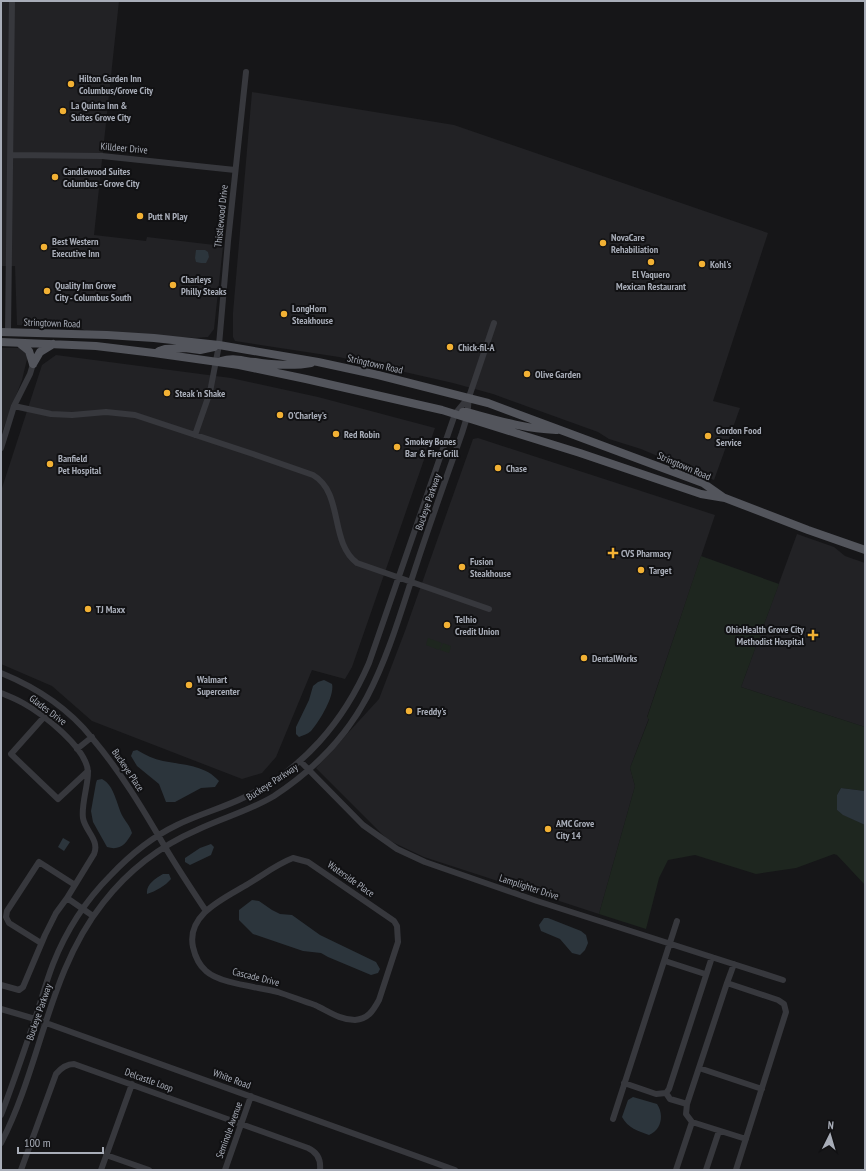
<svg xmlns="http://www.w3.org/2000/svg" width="866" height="1171" font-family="'PT Sans Narrow',sans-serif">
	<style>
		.built { fill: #222225 }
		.green { fill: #1e261f }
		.water { fill: #2c353c }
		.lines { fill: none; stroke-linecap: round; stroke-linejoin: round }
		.minor { stroke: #37383d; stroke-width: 6 }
		.major { stroke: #53555c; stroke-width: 8 }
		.poi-dot { fill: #f2b134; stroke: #111113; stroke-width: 1.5 }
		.labels { text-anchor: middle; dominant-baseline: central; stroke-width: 4; stroke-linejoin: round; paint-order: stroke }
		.poi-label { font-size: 10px; font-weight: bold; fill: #a8adb8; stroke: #111113; text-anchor: start }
		.street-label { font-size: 10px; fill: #a8adb8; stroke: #111113 }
	</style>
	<rect width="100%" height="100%" fill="#161618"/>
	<path class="built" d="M1,1H119L94,235L146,241L147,237L223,246L214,329L208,337L195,338L86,331L82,329L17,325L15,266H1Z
		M252,92L454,125L768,233L713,401L740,408L714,480L641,449L609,439L598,432L493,394L453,383L339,357L235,341L233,337V313Z
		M1,348H20L28,355L22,380L1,435Z
		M56,355L231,378L318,397L435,428L352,667L345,679L312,670L276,757L262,773L242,779L92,721L52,686L1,664V491L42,365Z
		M478,438L715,515L647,717L649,718L630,768L635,786L599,914L424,857L388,840L316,768L379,699L405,631L473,439Z
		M797,534L834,547L845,556L865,563V727L741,687Z"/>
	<path class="green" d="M701,556L779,584L741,687L865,727V791L841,788L837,795V810L844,815L865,825V885L837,855L834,854L796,868L756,874L695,855L668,860L659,878L646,929L599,914L635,786L630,768L649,719L647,718Z
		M428,638L442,643L439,650L426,645Z
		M443,643L451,646L449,653L440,650Z"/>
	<path class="water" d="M196,250H205L208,252L209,257L206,263H201L196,262L195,258Z
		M324,680L332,684C335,696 319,722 311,731C308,734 303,735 299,737L296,734V727L309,700L313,686L318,682Z
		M137,750C145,755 154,759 163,761C183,765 205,765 219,781L215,787L201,788L175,802H166L159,784L137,766L131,756L133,751Z
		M102,779C115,786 116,804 123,817C126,822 130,826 132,833C126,844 120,851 107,847L93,822L91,811L96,783L97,780Z
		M841,788L865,791V825L843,815L837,810V795Z
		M63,838L70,842L64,851L58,847Z
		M211,844L214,847L211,855L190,865L185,862V858L200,848Z
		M163,874H169L171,879C165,886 156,891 147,894C146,884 155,879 163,874Z
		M252,900L259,901L272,910L280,914L292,915L320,935L376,962L380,969L378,973L371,975L328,957L321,953L303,951L253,934L239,920V910Z
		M544,918H548L581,931L586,935L588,943L585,950L580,955L572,953L560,939L541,931L539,925Z
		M633,1097L657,1104C664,1114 662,1130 649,1135C638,1131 628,1128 622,1117L628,1100Z"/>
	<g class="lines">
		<path class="minor" d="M11,155L102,156L235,170
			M8,332L12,1
			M14,406L51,414L72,415L106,412L135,415L253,454L313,475C344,493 329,542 357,563L489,609
			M195,435L210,392L219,345L228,241L246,72
			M1,448L14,406L30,374L33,364
			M1,673C35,687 69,709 92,738C120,771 143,809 165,847C178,869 192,890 206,911
			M1,693C8,696 16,699 23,703C43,714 87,748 88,772C88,786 81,805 83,818C85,831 100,840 94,854L67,898L56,913L45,935L23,987L19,990L1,985
			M44,717L11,754L58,799L88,771
			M77,749L92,737
			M300,761L363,825L397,849L425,862L537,901L783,980
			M293,858L308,862L394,921L397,926L398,942L379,1000C373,1011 368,1019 355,1020C340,1020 328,1011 315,1005C303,1001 290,996 278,992C259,987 220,984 206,971C199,965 195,956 193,947C186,914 225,898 248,884C263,875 277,864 293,858Z
			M67,898L93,916
			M41,943L9,923L6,917L7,911L39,862L75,885
			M665,961L705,974
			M734,964L727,983L778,1000L784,1004L786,1012L736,1170
			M1,1009L35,1019L455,1170
			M699,1068L762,1089
			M624,1083L656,1094L666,1093L669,1089L712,957
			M666,1093L670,1099L687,1104L686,1114L692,1122L676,1170
			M687,1104L727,983
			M1,1115C13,1084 24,1051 35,1019C41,1001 46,982 53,964C66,931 86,900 111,875C130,855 152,837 177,825C199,814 223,808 245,797C303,770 344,721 369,663L455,414L469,397
			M613,1119L677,921
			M692,1122L746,1139
			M1,1143C41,1066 48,972 103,903C127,872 160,846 197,830C222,818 249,811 274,796C312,771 346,737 367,697C389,655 402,608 417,563C431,520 447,476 462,433L467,417L469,397L494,323
			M106,1155L149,1170
			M21,1170L56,1074C61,1068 66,1064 74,1064L308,1148C317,1152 321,1160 320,1170
			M101,1170L132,1084
			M225,1170L251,1096
			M706,1170L719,1131"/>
		<path class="major" d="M1,332L107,335L154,338L219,345L318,362L378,375L488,403L703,483L723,497
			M1,342L96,346L154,353L239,365L306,379L442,410L580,453L701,494L725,498L808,530L865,550
			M19,343L29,351L33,364
			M159,351L165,349L185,348L200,350L214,347
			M221,361C234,357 242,361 255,362C270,365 296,366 311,363
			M33,364L40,352L53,344
			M463,412H467C496,420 525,429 556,430"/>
	</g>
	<g class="poi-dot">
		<circle cx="71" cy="84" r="4"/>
		<circle cx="63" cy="111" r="4"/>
		<circle cx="55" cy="177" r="4"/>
		<circle cx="140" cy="216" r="4"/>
		<circle cx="603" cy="243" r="4"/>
		<circle cx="44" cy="247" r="4"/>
		<circle cx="651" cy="262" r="4"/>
		<circle cx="702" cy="264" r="4"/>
		<circle cx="173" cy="285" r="4"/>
		<circle cx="47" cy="291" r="4"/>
		<circle cx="284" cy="314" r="4"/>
		<circle cx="450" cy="347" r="4"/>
		<circle cx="527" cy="374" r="4"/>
		<circle cx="167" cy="393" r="4"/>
		<circle cx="280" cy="415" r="4"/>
		<circle cx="336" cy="434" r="4"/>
		<circle cx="708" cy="436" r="4"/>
		<circle cx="397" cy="447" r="4"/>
		<circle cx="50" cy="464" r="4"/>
		<circle cx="498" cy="468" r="4"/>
		<path d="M611 547h4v4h4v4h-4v4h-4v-4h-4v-4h4z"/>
		<circle cx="462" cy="567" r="4"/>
		<circle cx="641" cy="570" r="4"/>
		<circle cx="88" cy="609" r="4"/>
		<circle cx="447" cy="625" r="4"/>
		<path d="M811 629h4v4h4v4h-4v4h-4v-4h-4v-4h4z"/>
		<circle cx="584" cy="658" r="4"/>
		<circle cx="189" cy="685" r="4"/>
		<circle cx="409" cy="711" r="4"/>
		<circle cx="548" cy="829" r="4"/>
	</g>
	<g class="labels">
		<g class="poi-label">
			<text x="79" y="78">Hilton Garden Inn<tspan x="79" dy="12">Columbus/Grove City</tspan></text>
			<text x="71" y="105">La Quinta Inn &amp;<tspan x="71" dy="12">Suites Grove City</tspan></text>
			<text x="63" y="171">Candlewood Suites<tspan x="63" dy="12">Columbus - Grove City</tspan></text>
			<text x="148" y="216">Putt N Play</text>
			<text x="611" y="237">NovaCare<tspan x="611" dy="12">Rehabiliation</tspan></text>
			<text x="52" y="241">Best Western<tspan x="52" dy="12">Executive Inn</tspan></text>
			<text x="710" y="264">Kohl's</text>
			<text x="651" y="274" text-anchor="middle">El Vaquero<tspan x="651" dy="12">Mexican Restaurant</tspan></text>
			<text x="181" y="279">Charleys<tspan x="181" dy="12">Philly Steaks</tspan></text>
			<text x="55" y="285">Quality Inn Grove<tspan x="55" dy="12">City - Columbus South</tspan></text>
			<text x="292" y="308">LongHorn<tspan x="292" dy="12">Steakhouse</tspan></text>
			<text x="458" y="347">Chick-fil-A</text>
			<text x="535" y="374">Olive Garden</text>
			<text x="175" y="393">Steak 'n Shake</text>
			<text x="288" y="415">O'Charley's</text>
			<text x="716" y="430">Gordon Food<tspan x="716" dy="12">Service</tspan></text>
			<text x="344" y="434">Red Robin</text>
			<text x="405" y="441">Smokey Bones<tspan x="405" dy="12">Bar &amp; Fire Grill</tspan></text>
			<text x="58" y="458">Banfield<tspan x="58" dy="12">Pet Hospital</tspan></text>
			<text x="506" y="468">Chase</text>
			<text x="621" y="553">CVS Pharmacy</text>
			<text x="470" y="561">Fusion<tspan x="470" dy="12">Steakhouse</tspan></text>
			<text x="649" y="570">Target</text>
			<text x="96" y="609">TJ Maxx</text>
			<text x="455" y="619">Telhio<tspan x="455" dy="12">Credit Union</tspan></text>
			<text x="804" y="629" text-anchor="end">OhioHealth Grove City<tspan x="804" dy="12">Methodist Hospital</tspan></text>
			<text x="592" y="658">DentalWorks</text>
			<text x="197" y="679">Walmart<tspan x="197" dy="12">Supercenter</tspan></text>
			<text x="417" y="711">Freddy's</text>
			<text x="556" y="823">AMC Grove<tspan x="556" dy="12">City 14</tspan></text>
		</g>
		<g class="street-label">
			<text transform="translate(124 148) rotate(5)">Killdeer Drive</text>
			<text transform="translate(221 216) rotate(-84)">Thistlewood Drive</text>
			<text transform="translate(52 323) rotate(2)">Stringtown Road</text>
			<text transform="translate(375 364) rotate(13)">Stringtown Road</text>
			<text transform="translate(684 466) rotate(23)">Stringtown Road</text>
			<text transform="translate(428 502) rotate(-71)">Buckeye Parkway</text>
			<text transform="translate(48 710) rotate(37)">Glades Drive</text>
			<text transform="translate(128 770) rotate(56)">Buckeye Place</text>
			<text transform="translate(272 782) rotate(-33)">Buckeye Parkway</text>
			<text transform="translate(351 879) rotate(35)">Waterside Place</text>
			<text transform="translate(529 887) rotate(18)">Lamplighter Drive</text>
			<text transform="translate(256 977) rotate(14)">Cascade Drive</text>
			<text transform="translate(39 1012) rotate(-71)">Buckeye Parkway</text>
			<text transform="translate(232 1079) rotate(20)">White Road</text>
			<text transform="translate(149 1080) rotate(20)">Delcastle Loop</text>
			<text transform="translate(229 1130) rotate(-70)">Seminole Avenue</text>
		</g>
	</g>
	<rect width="866" height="1171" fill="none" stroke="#a8adb8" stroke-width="4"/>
	<g transform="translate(830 1135) rotate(5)" stroke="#111113" stroke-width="3" paint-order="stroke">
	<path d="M0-3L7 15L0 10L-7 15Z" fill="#a8adb8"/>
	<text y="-6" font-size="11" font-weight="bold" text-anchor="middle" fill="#a8adb8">N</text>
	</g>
	<path d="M18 1147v6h85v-6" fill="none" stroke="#a8adb8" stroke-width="2"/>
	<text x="24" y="1147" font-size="12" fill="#a8adb8" stroke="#111113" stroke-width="3" paint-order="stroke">100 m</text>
</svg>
